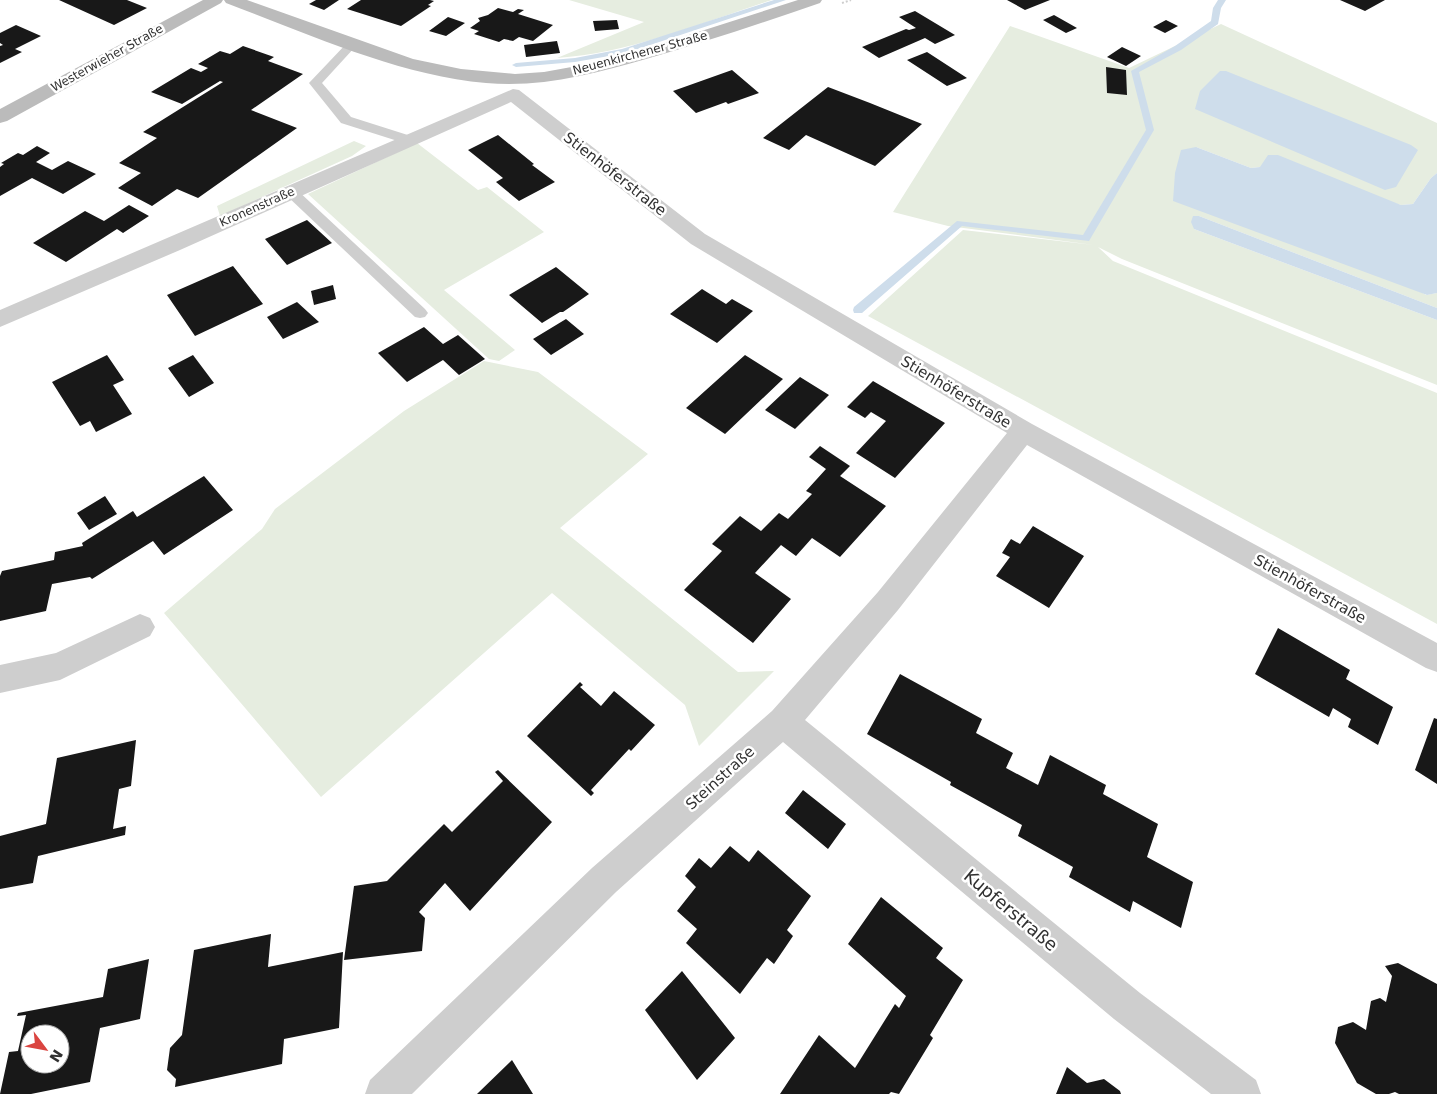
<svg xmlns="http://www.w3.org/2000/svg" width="1437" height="1094" font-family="'DejaVu Sans',sans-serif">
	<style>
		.green { fill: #e6ede0 }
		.water { fill: #ceddeb }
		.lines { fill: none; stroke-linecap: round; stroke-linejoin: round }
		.stream { fill: #ceddeb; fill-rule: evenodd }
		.building { fill: #181818; fill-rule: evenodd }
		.path { stroke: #cecece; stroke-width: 2; stroke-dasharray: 2 2; stroke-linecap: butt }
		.lane { fill: #cecece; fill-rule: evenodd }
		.street { fill: #cecece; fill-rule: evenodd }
		.secondary { fill: #bbb; fill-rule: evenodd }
		.labels { text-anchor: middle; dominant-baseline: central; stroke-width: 5; stroke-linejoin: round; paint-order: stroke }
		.far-street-label { font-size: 12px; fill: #313131; stroke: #fff }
		.street-label { font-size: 15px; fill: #313131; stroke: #fff }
		.near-street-label { font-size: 18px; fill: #313131; stroke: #fff }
	</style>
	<rect width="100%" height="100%" fill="#fff"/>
	<path class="green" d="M569,0H772C704,22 628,54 557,58L644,22Z
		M1221,24L1437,123V173L1431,178L1413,204L1401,205L1260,167L1251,168L1196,147L1426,295L1437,293V308L1199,216L1194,229L1437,320V385L1122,259L1098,247L1113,261L1437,393V624L868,316L963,230L1094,245L948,226L893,212L1010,26L1129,68Z
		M354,141L366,146L352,156L220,216L217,206Z
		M417,143L478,190L487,187L544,232L444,290L515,350L499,361L489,359L308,194Z
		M484,361L538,372L648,454L560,528L738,672L774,671L699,746L685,705L552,593L321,797L164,613L262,529L275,509L404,411Z"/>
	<path class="water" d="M1220,71H1226L1411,145L1418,150L1396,187L1385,190L1195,109L1200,91Z
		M1196,147L1251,168L1260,167L1268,155H1278L1401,205L1413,204L1431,178L1437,173V293L1427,295L1173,201L1175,173L1181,150Z
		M1193,216H1199L1437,308V320L1194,229L1191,222Z"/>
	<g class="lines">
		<path class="stream" d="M774,0H786L626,53L575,62L516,67L512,65L516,63L575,58L622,49Z
			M1218,0H1226L1221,8L1218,24L1181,50L1139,72L1154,130L1089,241L962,226L862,313H854L853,310L854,307L957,221L1083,235L1146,130L1131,71L1175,46L1211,21L1213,8Z"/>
	</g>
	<path class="building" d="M59,0H127L147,8L114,25Z
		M316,0H339L324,10L309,4Z
		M361,0H430L434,1L428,5L431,6L401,26L347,9Z
		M1007,0H1050L1025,10Z
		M1340,0H1385L1365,11Z
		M498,8L513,12L518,9L524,10L518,14L553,25L533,41L519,37L513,41L504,39L499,42L474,34L479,31L470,28L480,21L478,18L488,15Z
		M915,11L955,35L935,44L925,38L879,58L862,47L906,29L909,30L916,28L899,17Z
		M1054,15L1077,28L1066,33L1043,20Z
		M448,17L465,23L446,36L429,31Z
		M617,20L619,29L595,31L593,21Z
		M1166,20L1178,26L1165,33L1153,27Z
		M16,25L41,36L15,49L22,52L0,63V46L3,45L0,43V33Z
		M557,41L560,53L526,57L524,45Z
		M243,46L274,57L268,61L303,74L251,110L297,128L198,198L177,189L152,206L118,188L141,173L119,163L157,138L143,132L223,82L220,81L182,104L151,92L191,68L201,72L208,68L198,64L220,51L230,54Z
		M1122,47L1141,56L1126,66L1107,57Z
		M927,52L967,78L947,86L907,60Z
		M1106,67L1126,70L1127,95L1107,93Z
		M732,70L759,93L728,104L726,102L696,113L673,91Z
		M828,87L870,103L922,124L875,166L806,135L789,150L763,138Z
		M498,135L534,164L532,165L555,182L519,201L496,182L503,178L468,150Z
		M37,146L50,153L36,162L52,170L68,161L96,174L63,194L32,178L0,196V167L4,164L1,163L18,153L23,155Z
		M129,205L149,216L123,233L117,229L66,262L33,243L85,211L104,221Z
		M307,220L332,243L287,265L265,239Z
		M233,266L263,304L195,336L167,295Z
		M556,267L589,294L563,312H560L542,323L509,295Z
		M333,285L336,299L314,305L311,291Z
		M702,289L726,304L732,299L753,311L717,343L670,314Z
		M297,302L319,322L283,339L267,317Z
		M566,319L584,334L551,355L533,339Z
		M424,327L443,344L458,335L485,359L459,375L443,360L407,382L378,353Z
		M107,355L124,380L113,385L132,414L96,432L90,421L80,426L52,382Z
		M193,355L214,383L189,397L168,368Z
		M745,355L783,379L725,434L686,408Z
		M800,377L829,395L795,429L765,410Z
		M873,381L945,423L895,478L856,453L886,421L871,412L865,418L847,407Z
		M820,446L850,466L840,476L886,506L840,557L812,538L796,556L781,545L755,573L791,599L753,643L684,590L722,551L712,544L740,516L761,531L779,513L788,519L812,494L806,491L826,469L809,457Z
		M204,476L233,510L164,555L153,541L92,579L90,577L52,584L46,611L0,621V576L2,571L54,560L55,552L83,546L82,543L133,511L137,517Z
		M105,496L117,514L89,530L77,513Z
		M1033,526L1084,556L1049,608L996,576L1010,557L1002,553L1011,539L1020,544Z
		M1278,628L1350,670L1346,679L1393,707L1378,745L1348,727L1351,719L1333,708L1329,717L1255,674Z
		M900,674L982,719L976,733L1013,753L1006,768L1038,785L1050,755L1106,785L1103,794L1158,824L1147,857L1193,882L1181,928L1133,901L1130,912L1069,877L1073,867L1018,836L1022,825L950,785L951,782L867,734Z
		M580,682L583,685L580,687L601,706L614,691L655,725L631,751L629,749L591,790L594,793L591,796L527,736Z
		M1434,718L1437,719V784L1415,770Z
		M136,740L131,786L119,789L113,829L126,826L125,835L38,856L33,883L0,889V836L46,824L57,758Z
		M498,770L552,822L470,911L445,883L419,912L425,918L422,951L344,960L354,886L387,881L444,824L452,832L503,781L495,772Z
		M803,790L846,824L828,849L785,813Z
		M730,846L749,862L758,850L811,896L787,930L793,936L774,964L767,958L740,994L686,943L697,929L677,911L696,887L685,876L699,858L711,868Z
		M881,897L943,948L936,958L963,980L930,1035L933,1038L899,1094L891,1092L889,1094H780L819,1035L855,1068L895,1004L899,1008L906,996L848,944Z
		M271,934L268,967L343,952L339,1028L284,1039L282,1064L175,1087L176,1079L167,1070L170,1048L182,1035L194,950Z
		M149,959L140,1019L100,1028L90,1082L31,1094H0L9,1052L18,1051L26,1015L17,1016L18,1013L103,997L108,969ZM30,1034H60V1064H30Z
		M1398,963L1437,984V1094H1399L1395,1092L1389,1094H1376L1357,1083L1335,1043L1338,1027L1353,1022L1366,1030L1371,1001L1380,998L1386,1002L1392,976L1385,966Z
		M682,971L735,1038L697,1080L645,1010Z
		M512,1060L533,1094H477Z
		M1067,1067L1087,1083L1104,1079L1120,1091L1121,1094H1056Z"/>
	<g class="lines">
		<path class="path" d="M842,3L851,0"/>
		<path class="lane" d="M351,41L357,45L355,47L322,83L351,117L414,137L416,140L414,143H404L341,123L309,83L347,43Z
			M291,188L296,189L425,309L428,313L425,317L420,318L415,317L286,195L284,192L286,189Z"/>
		<path class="street" d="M513,89L519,90L705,234L1032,424L1437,643V672L1426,668L1027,445L898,610L805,720L1140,993L1256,1080L1261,1094H1211L1114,1019L783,742L616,892L412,1094H365L370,1080L592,868L772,711L878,592L1007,433L691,244L511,102L180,250L0,327V310Z
			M140,614L150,618L155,627L150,636L60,680L0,693V665L56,653Z"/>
		<path class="secondary" d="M203,0H223L221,3L7,121L0,123V109Z
			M224,0H247L413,59L461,69L515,74L544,72L588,64L670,41L798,0H822L820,3C762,23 705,42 646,59C594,74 541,88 486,83C397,75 309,34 226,3Z"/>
	</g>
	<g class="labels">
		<g class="far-street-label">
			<text transform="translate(640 53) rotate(-15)">Neuenkirchener Straße</text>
			<text transform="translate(107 58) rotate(-29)">Westerwieher Straße</text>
			<text transform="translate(257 207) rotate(-24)">Kronenstraße</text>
		</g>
		<g class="street-label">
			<text transform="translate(615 174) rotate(38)">Stienhöferstraße</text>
			<text transform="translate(956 392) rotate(31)">Stienhöferstraße</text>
			<text transform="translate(1310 589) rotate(29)">Stienhöferstraße</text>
			<text transform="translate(720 778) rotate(-42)">Steinstraße</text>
		</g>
		<g class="near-street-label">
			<text transform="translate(1011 910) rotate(40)">Kupferstraße</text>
		</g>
	</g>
	<g transform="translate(45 1049) rotate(122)"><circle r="24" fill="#ffffff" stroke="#adadad"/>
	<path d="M0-4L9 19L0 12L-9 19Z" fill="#da4440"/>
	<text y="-8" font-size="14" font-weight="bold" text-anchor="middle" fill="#313131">N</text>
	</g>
</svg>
